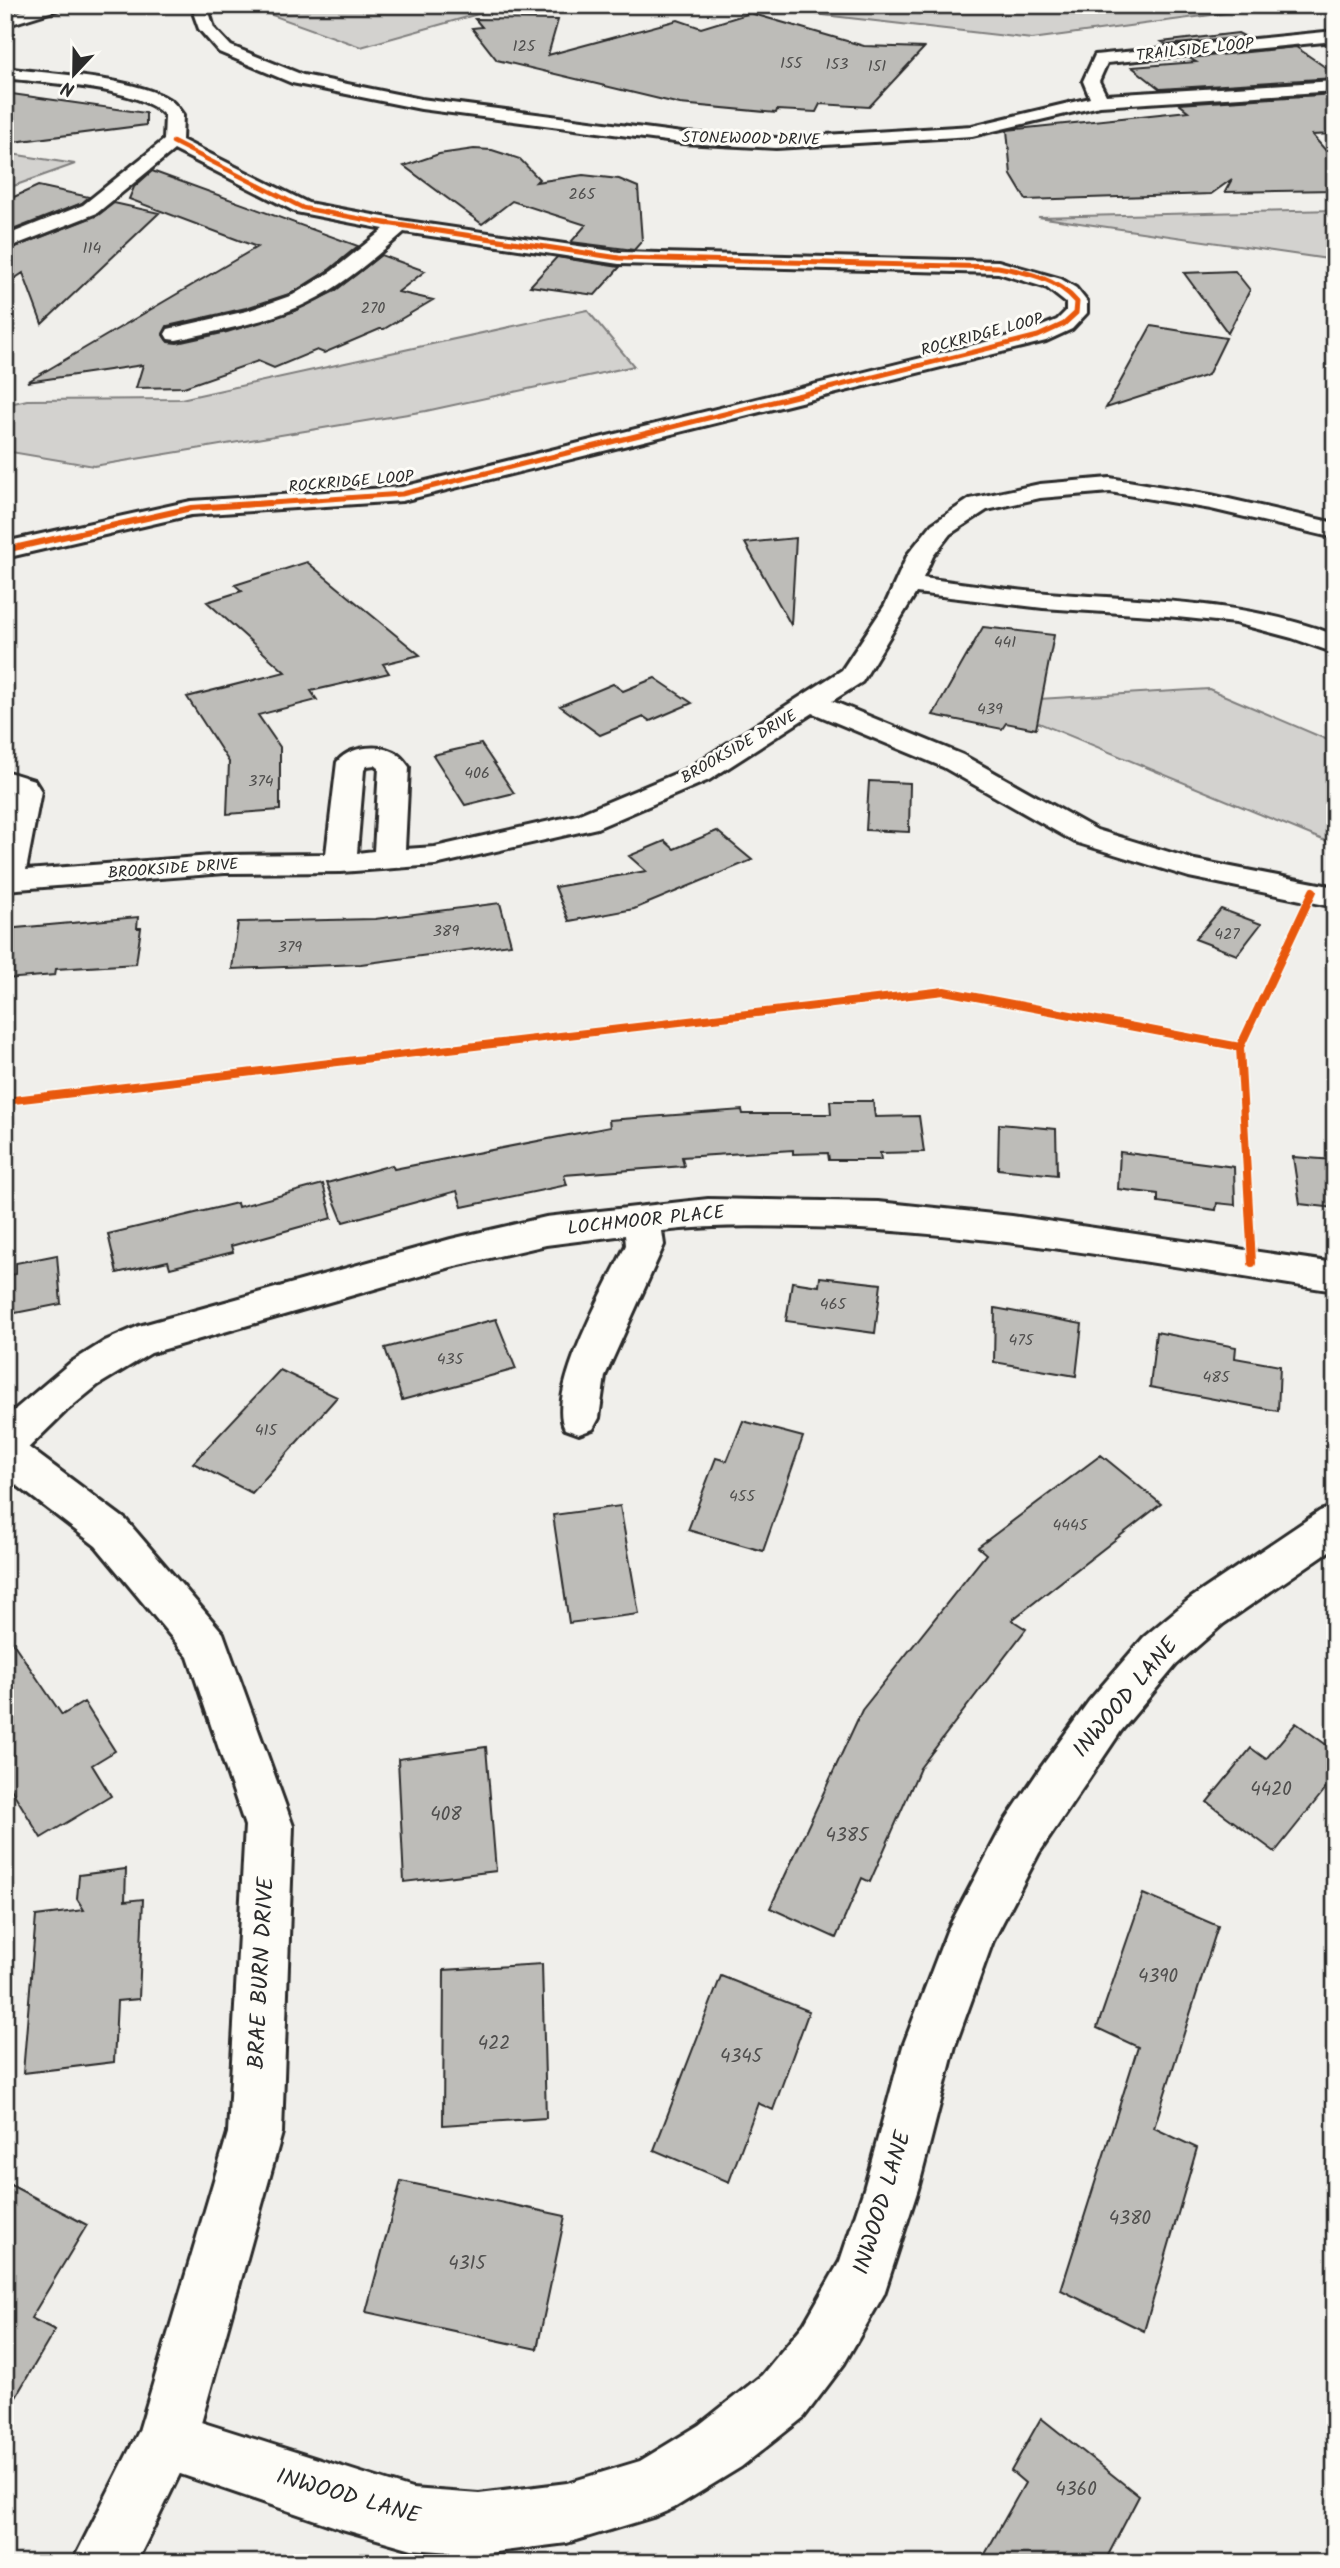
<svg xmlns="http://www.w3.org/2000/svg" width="1340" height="2568" font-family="Kalam,sans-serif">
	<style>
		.green { fill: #d3d2cf; stroke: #7f7e7d; stroke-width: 2 }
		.building { fill: #bdbcb8; stroke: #2b2b2b; stroke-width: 2 }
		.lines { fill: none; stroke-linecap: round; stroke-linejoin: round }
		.street-casing { stroke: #2b2b2b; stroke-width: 6 }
		.secondary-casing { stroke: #2b2b2b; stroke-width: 6 }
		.street { fill: #fdfcf7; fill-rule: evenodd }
		.secondary { fill: #fdfcf7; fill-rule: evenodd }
		.cycleway-far3-casing { stroke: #fdfcf7; stroke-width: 6 }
		.cycleway-far2-casing { stroke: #fdfcf7; stroke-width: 8 }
		.cycleway-far1-casing { stroke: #fdfcf7; stroke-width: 10 }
		.cycleway-casing { stroke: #fdfcf7; stroke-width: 11 }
		.cycleway-far3 { stroke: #e8590c; stroke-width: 4.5 }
		.cycleway-far2 { stroke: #e8590c; stroke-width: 5 }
		.cycleway-far1 { stroke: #e8590c; stroke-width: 6 }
		.cycleway { stroke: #e8590c; stroke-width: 8 }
		.labels { text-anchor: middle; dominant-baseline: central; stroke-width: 6; stroke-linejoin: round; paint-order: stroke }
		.number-label { font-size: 16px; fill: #504f4e }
		.far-street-label { font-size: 16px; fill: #2b2b2b; stroke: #fdfcf7 }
		.street-label { font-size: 19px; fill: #2b2b2b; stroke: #fdfcf7 }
		.near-number-label { font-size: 19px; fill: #504f4e }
		.near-street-label { font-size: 23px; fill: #2b2b2b; stroke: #fdfcf7 }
	</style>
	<rect width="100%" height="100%" fill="#f0efeb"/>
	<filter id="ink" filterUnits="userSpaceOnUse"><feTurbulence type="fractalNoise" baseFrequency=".0143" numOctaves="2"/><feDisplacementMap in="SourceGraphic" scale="14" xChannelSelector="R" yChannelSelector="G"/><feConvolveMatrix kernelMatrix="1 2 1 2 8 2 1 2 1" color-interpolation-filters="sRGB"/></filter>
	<g filter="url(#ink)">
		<path class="green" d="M244,5H510L361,47Z
			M798,5H1286L1032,39L806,13Z
			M5,153L75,164L5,189Z
			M1335,210V260L1038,217Z
			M587,310L634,366L426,411L94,466L5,451V405L27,400L181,399Z
			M1209,689L1335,743V845L988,702Z"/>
		<path class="building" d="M750,13L864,46L924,48L869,107L820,104L816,112L777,110L776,113L680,104L497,60L472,28L482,27L475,19L558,20L548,55L678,20L701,28Z
			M1238,33L1246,37L1167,45L1162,42Z
			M1296,47L1335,74V78L1160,89L1132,67L1196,62L1189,58Z
			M5,93L146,113V125L5,143Z
			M1335,94V134L1312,135L1335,161V190L1225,192L1232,179L1211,194L1026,200L1011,175L1007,130L1188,111L1179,104Z
			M474,149L492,150L520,159L539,179L536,182L583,175L619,179L638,187L642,241L634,250L571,242L586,225L512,201L482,224L404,166L439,154Z
			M152,171L358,246L330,269L292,293L246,308L167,326L163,335L168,342L177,343L227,332L292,312L335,291L381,255L425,271L398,292L433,300L384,329H380L324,353L317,350L274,368L258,361L184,387L136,388L143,365L27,382L257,247L129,199L134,187Z
			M38,186L89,197L82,203L5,233V201Z
			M114,203L159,213L42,324L23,273L5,285V251L98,215Z
			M557,257L619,267H620L595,295L530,286Z
			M1235,271L1250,290L1228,333L1184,273Z
			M1151,326L1226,338L1208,375L1106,408Z
			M796,538L791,625L745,543Z
			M307,562L420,655L383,664L389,673L311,691L317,700L258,715L280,747V810L227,814L229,762L187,697L285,672L207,602L242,591L235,585Z
			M983,627L1054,635L1036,729L1006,723L1002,729L933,715Z
			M655,678L692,703L650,721L644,717L600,735L560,706L613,684L623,691Z
			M481,744L514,793L465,805L433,755Z
			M869,781L910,783L909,832L866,830Z
			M717,831L752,860L634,909L569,921L555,887L646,871L629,856L665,841L674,849Z
			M500,903L511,944L361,964L232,969L238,922L375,919Z
			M1221,909L1261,924L1237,955L1195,939Z
			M138,917L137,928H141L136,964L56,969L55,975L5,979V929Z
			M830,1101H873L875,1117L919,1116L924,1152L880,1153L881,1160H829L828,1153L793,1154V1150L682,1157L684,1166L564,1175L567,1185L462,1207L457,1191L343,1222L327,1183L392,1165L394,1169L610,1127L609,1120L742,1110L743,1114H831Z
			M999,1124L1056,1129L1057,1175L998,1169Z
			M1120,1152L1234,1167L1235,1205L1217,1203L1216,1210L1158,1202V1194L1118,1189Z
			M1293,1157L1335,1160V1208L1300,1204Z
			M323,1184L332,1218L231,1246L233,1252L170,1268L168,1261L117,1273L108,1234L237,1203L238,1207Z
			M57,1255L61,1304L5,1315V1276L16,1274V1263Z
			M820,1277L881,1284L875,1333L786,1321L792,1282L819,1286Z
			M995,1308L1082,1324L1076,1376L994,1362Z
			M496,1319L516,1369L402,1400L385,1348Z
			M1156,1332L1236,1347L1235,1358L1280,1366L1278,1411L1150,1387Z
			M280,1370L337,1397L252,1493L193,1463Z
			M743,1421L803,1437L763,1551L688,1530L716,1458L727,1461Z
			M1101,1455L1161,1504L1012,1620L1026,1629L920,1768L870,1882L862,1878L836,1938L770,1908L862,1710L986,1554L978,1547Z
			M620,1506L639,1614L569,1623L553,1515Z
			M5,1631L62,1715L84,1702L115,1751L92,1765L111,1796L41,1838L5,1779Z
			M1296,1723L1335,1751V1777L1275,1852L1207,1802L1251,1748L1266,1759Z
			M486,1747L496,1871L404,1882L398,1759Z
			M126,1869L125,1901L143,1899L139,1999L117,2001L114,2062L23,2073L36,1916L84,1910L77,1899L79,1875Z
			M1143,1894L1218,1926L1154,2128L1197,2148L1144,2331L1061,2290L1138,2047L1097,2028Z
			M542,1964L546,2118L443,2125L444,1970Z
			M721,1976L809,2011L773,2110L758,2103L729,2182L654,2150Z
			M401,2181L565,2216L537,2349L366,2312Z
			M5,2182L87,2225L31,2318L55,2330L5,2415Z
			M1041,2418L1139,2496L1104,2563H980L1025,2483L1011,2471Z"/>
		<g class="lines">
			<g class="street-casing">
				<path id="street" d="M196,5H212L210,15L214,28L231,46L303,75L421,99L682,133L776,138L972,126L1090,98L1083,81L1095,55L1335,31V41L1107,63L1099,81L1106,95L1335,81V91L1100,106L972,136L776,148L682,143L421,109L292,83L219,52L199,29L194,15Z
					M5,68C49,74 132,77 168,99C174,102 179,109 183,115L182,140L308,203L400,220L619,252L998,261L1061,279L1076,288L1084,298L1087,302V313L1072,329L1046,341L402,501L191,515L5,558V542L191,501L402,487L1030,331L1057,320L1066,311V303L1047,288L998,273L619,264L404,232C374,258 343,286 307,303C266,323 220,330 176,340L168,339L165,334L168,329L247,311L293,295L332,271L384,229L296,212L174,150L97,213L5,249V236L83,205L164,140L165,116C142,87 43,83 5,78Z
					M1110,478L1211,495L1335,523V538L1211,509L1110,492L1040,498L987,510L950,534L933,556L923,578C969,584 1015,591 1061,594C1155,601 1246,601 1335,635V653L1292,638L1235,623L1167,616L1043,608L916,593L862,682L832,701L963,755L1097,830L1195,860L1335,887V907L1189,877L1075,842L943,767L813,713L709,780L597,828L435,865L341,872L225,873L5,890V819L11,791L5,790V771L34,780L41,791L26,870L225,855L326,854L337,762C349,746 381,743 397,754C402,757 405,762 409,767L405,849L435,847L577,815L689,768L842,670L885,605L908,554L932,524L970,499L1040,484ZM375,765L379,768L374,851L357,853L364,770L367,766Z
					M708,1199L878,1202L1012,1216L1335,1263V1291C1159,1265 982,1230 804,1227C756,1226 709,1225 662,1231L664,1245L605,1376L599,1418L593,1429L579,1434L565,1429C545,1392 608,1284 626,1245L625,1235L546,1245L451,1267L151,1353L98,1385L66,1411L20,1456L5,1460V1418L70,1363L105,1341L139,1326L451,1239L546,1217Z
					M1335,1506V1547L1223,1624L1176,1665L1121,1731L1039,1853L993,1941L955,2046L918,2189L884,2294L844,2364L804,2417L741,2467L674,2508L653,2517L567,2543L479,2554L412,2549L342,2529L145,2462L136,2441L145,2420L166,2411L412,2489L479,2494L567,2483L640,2461L699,2425L762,2375L804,2324L840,2261L864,2189L903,2046L947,1931L1005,1821L1042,1766L1089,1701L1144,1637L1191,1598L1320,1511Z"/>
			</g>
			<g class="secondary-casing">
				<path id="secondary" d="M41,5H66L63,8L5,26V16Z
					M5,1436L20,1441L126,1520L223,1633L293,1826L282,2133L196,2441L136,2563H72L139,2431L228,2133L245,1826L188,1657L96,1546L5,1476Z"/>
			</g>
			<use href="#street" class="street"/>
			<use href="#secondary" class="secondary"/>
			<g class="cycleway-far3-casing">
				<path id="cycleway-far3" d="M173,142L303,208L388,224"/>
			</g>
			<g class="cycleway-far2-casing">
				<path id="cycleway-far2" d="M244,505L402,494L1038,336L1064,324L1076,313L1077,302C1058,279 1027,272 998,267L619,258L379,222"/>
			</g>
			<g class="cycleway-far1-casing">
				<path id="cycleway-far1" d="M5,550L191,508L270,503"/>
			</g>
			<g class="cycleway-casing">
				<path id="cycleway" d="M5,1101L944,991L1240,1047
					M1252,1263L1240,1047L1313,891"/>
			</g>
			<use href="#cycleway-far3" class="cycleway-far3"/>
			<use href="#cycleway-far2" class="cycleway-far2"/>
			<use href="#cycleway-far1" class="cycleway-far1"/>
			<use href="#cycleway" class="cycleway"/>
		</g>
	</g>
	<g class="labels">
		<g class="number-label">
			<text x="524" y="46">125</text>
			<text x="791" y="63">155</text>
			<text x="837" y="64">153</text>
			<text x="877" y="66">151</text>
			<text x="582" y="194">265</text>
			<text x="92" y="248">114</text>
			<text x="373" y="308">270</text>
			<text x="1005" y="642">441</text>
			<text x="990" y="709">439</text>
			<text x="477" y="773">406</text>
			<text x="261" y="781">374</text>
			<text x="446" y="931">389</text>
			<text x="1227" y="934">427</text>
			<text x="290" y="947">379</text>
			<text x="833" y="1304">465</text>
			<text x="1021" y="1340">475</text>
			<text x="450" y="1359">435</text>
			<text x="1216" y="1377">485</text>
			<text x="266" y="1430">415</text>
			<text x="742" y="1496">455</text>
			<text x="1070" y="1525">4445</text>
		</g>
		<g class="far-street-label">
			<text transform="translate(1195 50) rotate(-6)">TRAILSIDE LOOP</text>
			<text transform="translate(751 139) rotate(1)">STONEWOOD DRIVE</text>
			<text transform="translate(982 335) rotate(-15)">ROCKRIDGE LOOP</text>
			<text transform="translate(351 482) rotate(-5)">ROCKRIDGE LOOP</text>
			<text transform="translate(739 747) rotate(-30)">BROOKSIDE DRIVE</text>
			<text transform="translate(173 869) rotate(-4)">BROOKSIDE DRIVE</text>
		</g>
		<g class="street-label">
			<text transform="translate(646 1221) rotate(-6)">LOCHMOOR PLACE</text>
		</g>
		<g class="near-number-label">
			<text x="1271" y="1790">4420</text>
			<text x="446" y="1815">408</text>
			<text x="847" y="1836">4385</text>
			<text x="1158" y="1977">4390</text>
			<text x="494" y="2044">422</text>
			<text x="741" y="2057">4345</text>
			<text x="1130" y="2219">4380</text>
			<text x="467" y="2264">4315</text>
			<text x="1076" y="2490">4360</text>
		</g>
		<g class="near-street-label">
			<text transform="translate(1126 1698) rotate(-50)">INWOOD LANE</text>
			<text transform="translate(262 1973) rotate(-87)">BRAE BURN DRIVE</text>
			<text transform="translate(883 2203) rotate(-73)">INWOOD LANE</text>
			<text transform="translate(348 2497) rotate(16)">INWOOD LANE</text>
		</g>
	</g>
	<rect width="1340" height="2568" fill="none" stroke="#fdfcf7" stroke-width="28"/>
	<rect x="14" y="14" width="1312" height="2540" fill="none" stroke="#2b2b2b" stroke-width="2.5" filter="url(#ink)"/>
	<g transform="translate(74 74) rotate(202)" stroke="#fdfcf7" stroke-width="5" paint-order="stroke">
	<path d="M0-5L12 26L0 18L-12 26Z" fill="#2b2b2b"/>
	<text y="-10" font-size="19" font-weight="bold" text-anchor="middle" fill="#2b2b2b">N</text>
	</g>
</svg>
